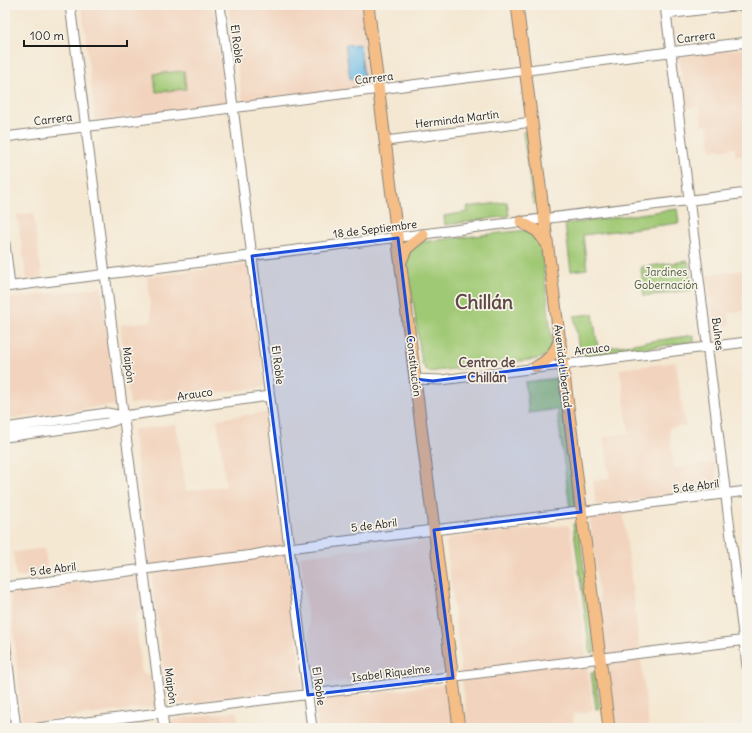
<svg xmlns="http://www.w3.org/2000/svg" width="752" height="733" font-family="Delius,sans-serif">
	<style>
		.built { fill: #f2d4be }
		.green { fill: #a0c975; stroke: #5e7248 }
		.water { fill: #6ebce8; stroke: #456c82 }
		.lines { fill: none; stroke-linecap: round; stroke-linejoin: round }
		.minor-casing { stroke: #888278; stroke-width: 11 }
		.major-casing { stroke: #888278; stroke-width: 13 }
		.minor { stroke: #fff; stroke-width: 9 }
		.major { stroke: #f6be87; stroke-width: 11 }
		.marked { fill: #1d4ed8; fill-opacity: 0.2; stroke: #1d4ed8; stroke-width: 3; stroke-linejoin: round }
		.labels { text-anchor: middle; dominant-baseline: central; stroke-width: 3.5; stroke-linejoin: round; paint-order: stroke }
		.street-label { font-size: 11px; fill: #1c1c1c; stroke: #f7f3e8 }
		.park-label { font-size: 11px; fill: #4a593b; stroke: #f7f3e8 }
		.quarter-label { font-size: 13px; font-weight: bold; fill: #5e4947; stroke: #f7f3e8 }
		.town-label { font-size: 19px; font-weight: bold; fill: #5e4947; stroke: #f7f3e8 }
	</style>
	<rect width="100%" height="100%" fill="#f7f3e8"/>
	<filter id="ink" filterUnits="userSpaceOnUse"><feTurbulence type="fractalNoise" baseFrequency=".025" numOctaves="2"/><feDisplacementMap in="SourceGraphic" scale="8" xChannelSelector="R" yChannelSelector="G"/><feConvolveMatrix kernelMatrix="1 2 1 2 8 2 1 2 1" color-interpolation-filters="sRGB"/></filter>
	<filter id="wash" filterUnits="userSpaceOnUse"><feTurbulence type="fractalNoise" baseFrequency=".012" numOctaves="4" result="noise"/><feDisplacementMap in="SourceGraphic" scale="16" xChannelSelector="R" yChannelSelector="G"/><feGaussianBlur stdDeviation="0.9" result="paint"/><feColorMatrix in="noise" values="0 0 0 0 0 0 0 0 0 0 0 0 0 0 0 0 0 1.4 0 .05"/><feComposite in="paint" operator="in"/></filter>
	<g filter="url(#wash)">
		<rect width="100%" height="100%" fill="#f4e8d3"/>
		<path class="built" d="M103,5H213L225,101L222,105L99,121L95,118L82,8Z
			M228,5H361L371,83L368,87L245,102L242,99Z
			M747,48V155L736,156L735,148L711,151L708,125H702L699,106L686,108L679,57Z
			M33,213L42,278L27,280L17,215Z
			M249,264L265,387L130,404L120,325L152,321L147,277Z
			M742,270L746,296L742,297L744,311L729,313L730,325L714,327L707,275Z
			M101,287L116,405L5,419V299Z
			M676,362L685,426L669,428L674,468L715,462L718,490L596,505L593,481L610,478L604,437L629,433L620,369Z
			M269,412L303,688L168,706L133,430L176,424L186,491L226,486L217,419Z
			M623,510L649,728H615L589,513Z
			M567,525L570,528L593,711L573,714L574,728H468L446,543L449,538Z
			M428,541L444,667L441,671L403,677H381L316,684L300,556Z
			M45,548L48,574L16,577L13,552Z
			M142,574L145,605L135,616L142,673L156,677L159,706L22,723L10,591Z
			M5,668L14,728H5Z
			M449,684L455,728H318L315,700Z
			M237,711L239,728H171L170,720Z"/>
		<path class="green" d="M184,71L186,89L156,92L154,74Z
			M528,131L538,203L533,204L523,132Z
			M507,202L509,216L445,225L444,216L468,212L467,207Z
			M677,209L679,223L583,235L587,269L571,271L565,224Z
			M527,230L541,242L552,343C549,351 547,357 538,359L428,372L422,364L407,260L409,252L421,242Z
			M688,261L692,290L644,296L641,267Z
			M593,314L598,349L694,335V342L580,356L574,316Z
			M559,378L576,507L570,508L557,409L529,413L525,382Z
			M578,523L595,652L590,653L573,524Z
			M595,672L600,708L596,709L591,673Z"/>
		<path class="water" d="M360,44L364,77L350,79L345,45Z"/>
	</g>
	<g filter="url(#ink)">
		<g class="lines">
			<g class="minor-casing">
				<path id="minor" d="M70,5L164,728
					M220,5L312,728
					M665,5L747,666
					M666,14L741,5
					M5,137L747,42
					M386,141L532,122
					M5,244L10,286
					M5,287L747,193
					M415,379L441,380L747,342
					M5,428L93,415L107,413L123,416L269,396
					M5,437L107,423L114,421L123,416
					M5,587L253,555L289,548L747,491
					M5,641L16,728
					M38,728L747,640"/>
			</g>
			<g class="major-casing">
				<path id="major" d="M368,5L459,728
					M517,5L609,728
					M521,222L537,231L547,244
					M401,261L407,248L423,235
					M536,367C548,361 556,352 560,339"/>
			</g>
			<use href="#minor" class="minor"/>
			<use href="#major" class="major"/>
		</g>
	</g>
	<path class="marked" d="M398,238L415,379L433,381L563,364L581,512L434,530L453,678L308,695L252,256Z"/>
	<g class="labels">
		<g class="street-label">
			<text transform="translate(696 37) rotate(-7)">Carrera</text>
			<text transform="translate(237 44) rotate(83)">El Roble</text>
			<text transform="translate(374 78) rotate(-7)">Carrera</text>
			<text transform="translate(53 119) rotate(-7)">Carrera</text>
			<text transform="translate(457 119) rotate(-7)">Herminda Martín</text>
			<text transform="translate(375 229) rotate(-7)">18 de Septiembre</text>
			<text transform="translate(718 334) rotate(83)">Bulnes</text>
			<text transform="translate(592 349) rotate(-7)">Arauco</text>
			<text transform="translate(129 365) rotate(83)">Maipón</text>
			<text transform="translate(278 365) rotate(83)">El Roble</text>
			<text transform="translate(414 366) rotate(83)">Constitución</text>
			<text transform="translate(563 366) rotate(83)">Avenida Libertad</text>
			<text transform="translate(195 394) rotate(-8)">Arauco</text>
			<text transform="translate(696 486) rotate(-7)">5 de Abril</text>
			<text transform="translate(374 525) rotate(-7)">5 de Abril</text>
			<text transform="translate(53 569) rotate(-7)">5 de Abril</text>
			<text transform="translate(391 673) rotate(-7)">Isabel Riquelme</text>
			<text transform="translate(171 686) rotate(82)">Maipón</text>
			<text transform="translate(319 686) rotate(82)">El Roble</text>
		</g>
		<g class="park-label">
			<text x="666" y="272">Jardines<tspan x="666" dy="13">Gobernación</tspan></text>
		</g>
		<g class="quarter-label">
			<text x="487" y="362">Centro de<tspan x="487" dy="15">Chillán</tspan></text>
		</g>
		<g class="town-label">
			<text x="484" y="302">Chillán</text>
		</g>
	</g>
	<rect width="752" height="733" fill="none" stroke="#f7f3e8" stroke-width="20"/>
	<path d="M24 40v6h103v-6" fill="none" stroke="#1c1c1c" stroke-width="2"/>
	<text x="30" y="40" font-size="12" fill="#1c1c1c" stroke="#f7f3e8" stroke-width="3" paint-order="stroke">100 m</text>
</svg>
